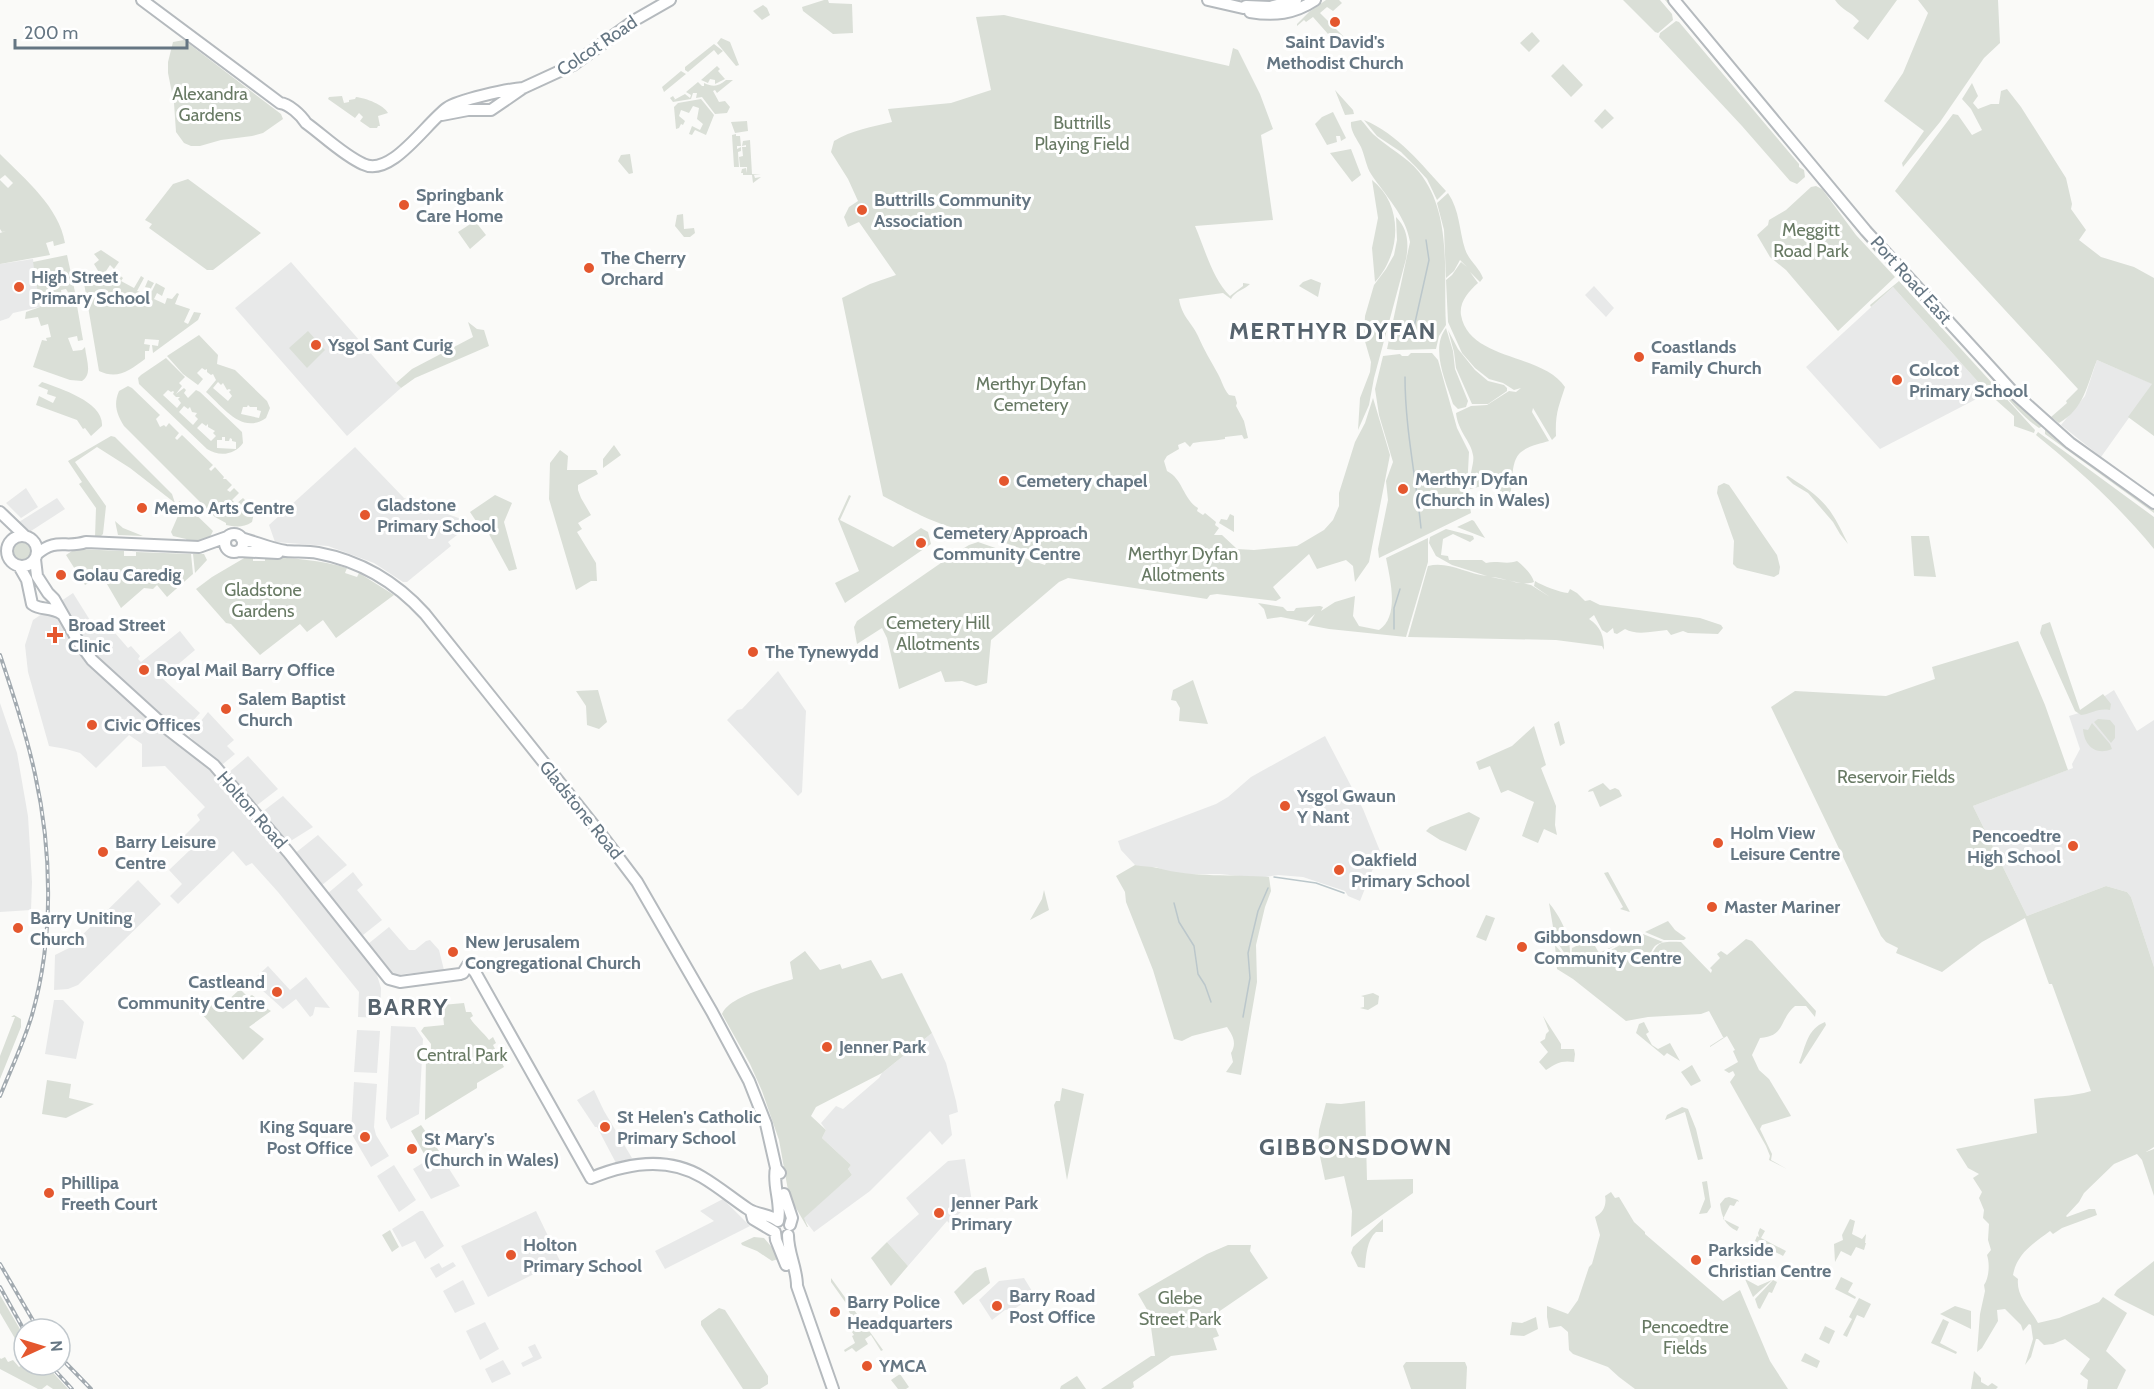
<svg xmlns="http://www.w3.org/2000/svg" width="2154" height="1389" font-family="Cabin,sans-serif">
	<style>
		.built { fill: #e8e9e9 }
		.green { fill: #dadfd7; fill-rule: evenodd }
		.lines { fill: none; stroke-linecap: round; stroke-linejoin: round }
		.stream { stroke: #bbc7cb; stroke-width: 1.5 }
		.major-casing { stroke: #b5babe; stroke-width: 14 }
		.major { stroke: #fff; stroke-width: 10 }
		.rail-casing { stroke: #a2aab0; stroke-width: 4 }
		.rail { stroke: #fff; stroke-width: 1.5; stroke-dasharray: 4.5; stroke-linecap: butt }
		.poi-dot { fill: #e4572e; stroke: #fff; stroke-width: 2 }
		.labels { text-anchor: middle; dominant-baseline: central; stroke-width: 6; stroke-linejoin: round; paint-order: stroke }
		.poi-label { font-size: 18px; font-weight: bold; fill: #657683; stroke: #fff; text-anchor: start }
		.street-label { font-size: 18px; fill: #657683; stroke: #fff }
		.park-label { font-size: 18px; fill: #687a64; stroke: #fff }
		.district-label { font-size: 24px; font-weight: bold; letter-spacing: 1.5px; fill: #57646e; stroke: #fff }
	</style>
	<rect width="100%" height="100%" fill="#fafaf8"/>
	<path class="built" d="M33,259L40,307L13,313L9,318L0,321V264Z
		M291,262L401,388L347,436L235,308Z
		M1594,286L1614,308L1606,317L1585,295Z
		M1893,287L1988,393L1880,449L1806,367Z
		M2097,360L2153,384L2101,457L2061,425L2085,396Z
		M355,447L404,498L464,520L470,525L448,542L451,546L407,582H403L374,563L328,546L275,542L269,525Z
		M26,488L38,507L21,518L6,503Z
		M57,498L65,509L31,531L23,527L19,522Z
		M73,593L98,633L109,626L128,648L131,646L140,656L138,659L141,662L180,631L195,650L162,678L200,713L179,736L267,827L263,832L376,972L381,988L380,1018L358,1017L359,992L278,892L252,863L246,866L233,851L178,904L170,896L182,884L169,870L190,850L181,839L200,820L197,815L205,807L165,766L142,767V744L129,735L96,768L80,753L66,749L49,746L28,672L25,645L33,620Z
		M778,671L806,711L802,792L798,796L727,720L737,710L742,709Z
		M2114,690L2137,731L2154,720V967L2131,897L2127,892L2106,886L2027,916L1973,806L2073,768L2072,764L2080,749L2069,716L2079,713Z
		M0,703L17,753L28,816L32,882L31,910L0,912Z
		M208,712L234,740L227,746L235,754L223,764H220L189,736Z
		M1325,736L1363,809L1380,851L1360,901L1348,896L1345,891L1303,877L1278,875L1259,878L1220,874H1183L1166,871L1156,867L1145,868L1135,865L1121,850L1118,841L1216,804L1228,797L1251,777Z
		M248,756L278,789L256,806L228,773Z
		M283,796L313,827L289,842H286L262,815V812Z
		M318,835L347,865L322,885H319L294,854Z
		M353,872L363,885L357,890L382,920L363,935L327,894Z
		M138,880L161,904L78,985L68,989L54,990L55,955L69,948Z
		M389,927L409,950H415L426,941L430,940L439,950L444,970L394,975L368,944Z
		M268,966L290,990L306,977L330,1008L315,1007L313,1015L310,1017L296,999L283,1009L262,990L263,989L255,978Z
		M54,1000H63L84,1022L76,1059L45,1054Z
		M391,1026L415,1027L423,1039L419,1114L391,1129L386,1119Z
		M357,1030L380,1031L377,1073L354,1072Z
		M932,1033L946,1063L956,1101L958,1112L949,1115L952,1135L942,1145L930,1131L870,1191L814,1232L803,1218L852,1175L848,1169L851,1165L822,1138L826,1130L821,1123L836,1106L843,1109L879,1078L882,1073Z
		M354,1082L377,1084L374,1127L376,1135L389,1156L371,1167L351,1133Z
		M594,1090L604,1111L632,1158L616,1163L597,1127H595L577,1100Z
		M439,1153L460,1186L431,1199L413,1169Z
		M965,1159L973,1208L961,1212L949,1223L947,1221L908,1266L887,1242L919,1214L906,1198L948,1161Z
		M394,1165L416,1200L399,1212L377,1176Z
		M723,1199L750,1226L665,1269L655,1251L714,1221L700,1211Z
		M420,1211H423L444,1246L425,1259L415,1241L402,1247L392,1229Z
		M536,1211L560,1261L488,1297L461,1246Z
		M453,1262L456,1266L436,1278L430,1268L439,1263L442,1268Z
		M1024,1278L1035,1296L1014,1309L1005,1310L992,1320L979,1300L999,1281Z
		M463,1280L475,1304L455,1313L443,1291Z
		M485,1322L499,1349L480,1360L466,1331Z
		M535,1344L542,1358L523,1367L521,1363L533,1357L528,1347Z
		M503,1360L511,1374L492,1383L485,1369Z"/>
	<path class="green" d="M824,0H828L829,3L852,4L853,33L833,34L803,11L802,7Z
		M1326,0H1339L1342,3L1333,11L1327,7L1320,13L1344,37L1336,43L1313,17L1306,22L1304,20L1297,26V24L1309,12Z
		M1623,0H1660L1672,14L1673,20L1658,33L1655,32Z
		M1665,0H1669L1790,145L1788,147Z
		M1835,0H1897L1868,40L1853,28L1859,21C1851,12 1842,10 1835,0Z
		M1918,0H1998L2000,43L1984,58L1940,122L1903,167L1902,163L1924,131L1884,101L1903,73L1928,13Z
		M763,5L767,8L770,15L762,20L753,11Z
		M1004,15L1229,66L1233,48L1238,50L1260,94L1273,129L1261,135L1273,220L1195,226C1205,249 1212,278 1230,296L1243,286V283L1250,284C1244,290 1235,291 1231,299L1223,293L1179,299C1182,317 1191,321 1198,336C1204,350 1211,361 1218,374C1222,381 1223,388 1229,395L1235,396L1237,403L1236,406L1244,421L1248,438L1244,439L1242,435L1225,437V439C1214,441 1204,441 1193,443L1190,447L1185,442L1178,445L1179,449L1167,456L1164,461L1167,471C1183,479 1183,499 1198,508L1197,511L1203,515L1205,513L1216,522L1215,525L1219,528L1214,535H1222L1237,549L1254,550L1297,546L1324,530L1333,520L1339,506V493L1355,442L1365,423L1373,398L1390,455L1369,562L1355,582L1353,566L1346,560L1317,569L1309,554L1273,587L1281,598L1276,601L1217,594L1210,595L1207,599L1068,578L1059,582L991,640L987,683L976,686L962,681L945,682L941,671L899,689L887,638L882,628L857,644L854,627L857,621L951,556L969,545L978,542L1045,565L1048,558L977,533V530L971,527C956,537 901,505 883,496L842,298L870,284L896,275L859,222L848,227L844,217L849,207L858,201L848,179L831,152L834,141C852,130 872,127 892,122L888,109L951,103L991,90L976,17Z
		M1676,21L1679,22L1799,164V167L1804,170L1805,177L1797,184L1790,181L1742,126L1659,37L1660,33Z
		M1532,32L1540,41L1529,52L1520,43Z
		M721,38L730,42L739,65L736,66L717,43Z
		M184,40L281,114L283,119L263,133L252,136L221,140L200,146H191L184,143L176,132L174,103L168,73V62L173,42Z
		M714,44L723,51L718,55L714,50L688,72L685,70V67Z
		M1563,64L1583,85L1571,97L1551,76Z
		M717,66L720,69L718,71L725,79L715,84V80L710,79L708,83L701,80Z
		M681,71L686,74L664,92L662,87Z
		M726,80H733L717,93L715,90L713,91L719,102L725,101L730,107L727,113L715,114L702,97L696,98L697,93H693L691,99L673,102L670,98L673,96L675,99L674,100L685,94L690,98L691,95L686,92L698,82L702,86H704V83C713,87 718,87 726,80Z
		M1972,83L1978,96L1973,103L1978,109L1991,104H1999L2001,91L2007,89L2021,107L2066,178L2072,204L2071,209L2086,230L2079,240L2101,257L2134,267L2154,278V436L2128,417L2152,384L2097,360C2087,385 2084,409 2059,423L2051,417L2067,403L2066,401L2078,389L1895,191L1953,114L1958,115L1972,135L1982,130L1971,109L1962,99Z
		M1335,90L1353,110L1354,114L1345,115Z
		M342,96L344,103L349,102V100L355,99L356,97C366,98 384,105 388,113L378,116L380,126H378L377,128H370L360,121L363,117L359,113L355,118L328,99L329,97Z
		M701,99L714,115L706,135L695,130L692,135L689,134L692,126L700,130L703,124L697,119L699,108L693,106L689,113L681,110L679,116L685,121L683,125L681,124L679,128L676,129L674,107L678,103Z
		M1605,109L1614,118L1602,129L1594,121Z
		M1333,112L1346,138L1341,141L1340,136H1336L1337,142L1327,145L1315,124L1322,117Z
		M1361,120C1365,124 1369,130 1373,134C1388,148 1406,156 1419,172C1453,214 1443,276 1446,325L1439,336L1436,349L1396,350L1387,349L1410,242C1406,216 1385,195 1371,174C1366,166 1365,156 1361,147C1357,139 1350,131 1351,122Z
		M1364,120C1398,134 1422,165 1446,191L1437,200L1427,179L1416,167L1401,152L1377,136Z
		M747,121L748,131L735,133L731,122Z
		M736,134V136H740L741,146H737V149L741,147V151L738,152L739,167H734L732,135Z
		M750,140L752,174L761,175H754L755,178L761,177L753,183L752,175H743V173H741L742,169L746,168L747,173V167H740L739,157L743,156L742,147H746V145L742,146L743,141Z
		M1351,149L1361,175L1352,182L1330,153Z
		M0,154C25,179 59,207 65,243L54,246L53,241L46,243L50,255L0,264V233L6,231L2,232L0,229V180L8,188L13,183L5,175L0,179Z
		M630,154L633,173L629,174L618,161L621,155Z
		M188,179L261,233L213,270H207L149,228L152,224L145,220L173,184Z
		M1372,180C1404,205 1401,254 1375,282L1372,248L1378,218Z
		M1816,186L1822,189L1856,235L1895,277L1838,331L1786,270L1770,257L1757,235L1768,225L1769,220L1786,210L1811,187Z
		M1448,193C1460,211 1459,230 1465,249C1469,261 1479,267 1483,278L1480,282L1470,272L1478,283C1469,291 1459,302 1461,315C1469,361 1543,353 1565,387C1559,406 1555,413 1556,436L1552,440L1533,408L1532,412L1549,441C1540,444 1526,446 1519,454C1509,465 1514,494 1508,500C1506,501 1500,502 1499,503L1494,483L1470,489C1468,477 1475,463 1473,455C1471,441 1458,432 1456,413L1471,406L1487,405L1509,391L1516,392L1521,388L1514,390L1503,383L1489,379L1475,368L1462,353L1448,322L1446,280L1452,275L1461,262L1467,267L1460,260L1454,271L1446,278L1444,230L1437,203Z
		M1834,199L2043,426L2039,428C2015,412 1991,376 1971,354C1925,303 1873,256 1833,200Z
		M683,214L684,229L694,228L695,233L690,237H684L675,226L677,215Z
		M1396,217C1408,229 1409,244 1406,259L1374,378L1369,405L1358,430L1360,398L1370,372L1371,362L1364,338L1365,316L1374,285L1386,269L1394,255L1397,240Z
		M475,221L486,235L470,249L458,232Z
		M101,250L119,262L114,269L110,265L106,271L115,277L118,274L123,278L121,281L134,288L141,276L144,278L137,291L148,295L150,288L145,287L148,280L154,283L150,290L152,291L156,283L165,288L162,296L157,293L154,299L165,304L167,298L172,299L177,293L179,294L175,304L190,309L184,322L188,324L194,312L201,313L198,320L153,353L152,345L158,346L159,340L145,339L144,344L150,345L149,351H145V359C130,370 118,380 99,371L84,283L98,279L100,274L94,264L99,260L94,254Z
		M67,255L75,292L69,294L66,289L61,290L62,297L59,299L61,304L76,300L83,340L78,341L77,336L68,338L73,351L82,350L85,347C86,359 93,374 82,381L70,380L33,367L42,340L47,341L46,338L51,337L48,324L41,326L38,317L25,319L26,312L40,307L33,262Z
		M1311,279L1321,283L1318,297L1299,286L1303,282Z
		M1899,281L2035,430L2034,433L2014,426V416L1988,393L1893,287L1871,307L1870,305Z
		M468,322L477,329L484,330L489,346L415,378L401,388L396,383L412,369L473,337Z
		M1446,328L1453,351L1455,369L1468,401L1466,407L1458,409L1453,404C1446,382 1430,349 1446,328Z
		M1448,330L1458,349L1475,370L1488,381L1504,385L1507,388V391L1488,404H1472L1456,368L1454,352Z
		M308,331L325,350L307,368L289,348Z
		M199,335L218,355L217,364L235,370L267,401L270,408L266,418C242,435 223,407 206,392L216,380L213,374L211,375L207,372V369L205,370L202,368L197,373L203,379L198,385L183,374L167,356ZM218,382L221,385L223,383L227,390L229,389L231,390L229,392L232,396L228,401L213,388ZM248,405L250,407H257V410L261,411L259,418L241,414L243,407H247Z
		M1411,353H1432L1438,360L1457,428L1469,452L1467,490L1471,513L1379,558L1378,549L1388,500L1386,481L1393,462L1379,415L1375,389L1383,356L1400,354L1402,356H1408Z
		M166,358L185,377L179,383L182,386L176,394L184,388L186,390L184,393L188,398L196,390L200,392L242,432L243,443C235,455 219,457 207,449L139,384L138,378L141,375ZM168,390L171,392L173,391L174,392L173,394L176,397H180L178,399L181,403L177,408L163,395ZM184,406L188,409L190,407L192,412L197,413L195,416L198,419L193,425L179,412ZM202,423L206,426L208,424V427L215,431L213,433L216,436L211,441L197,428ZM222,437H225V441H229L230,438L232,439V441L236,442V449L217,448V440H222Z
		M42,382C61,389 104,402 102,426L91,436L85,428L83,429L77,420L36,405L39,396L53,403L56,397L47,394L48,390L38,386Z
		M128,386L132,388L160,415L156,419L160,427L164,425L166,427L169,423L179,433L175,438L177,440L182,435L213,465L209,469L211,471L215,467L224,477L223,479H226L232,485L227,490L230,492L234,488L239,493L232,500L236,504L243,498L248,503L242,509L248,511L252,508L254,513L252,522C243,528 235,527 226,525V523L215,517L124,426C117,414 113,405 119,391Z
		M2045,429L2151,506L2154,509V513L2045,434Z
		M2038,432L2154,517V549C2119,506 2079,470 2036,435Z
		M111,436L115,437L172,494L175,503L130,468L97,447L75,462L106,506L103,534L100,537H95L96,508L79,484L82,482L68,461Z
		M614,445L621,455L603,468V459Z
		M560,450L568,456L567,470H596L598,474L578,485V490L581,498L591,515L578,523L582,529L577,532L596,563L597,581H591L576,590L549,499L550,463Z
		M1788,476C1824,499 1830,506 1848,544L1840,534L1833,522L1808,493L1793,484L1786,477Z
		M1724,483L1729,485L1777,555L1780,567L1779,574L1774,577L1737,568L1733,564L1734,541L1717,493L1718,486Z
		M495,495L512,503L504,522L517,569L509,571L484,525L480,527L470,512Z
		M849,495L851,496L840,520L893,547L921,528L928,532L931,544L845,603L835,583L859,571L838,519Z
		M179,501L186,505L213,531L209,539L203,540V542L187,541L186,539L173,536L171,532L181,509L178,505Z
		M1230,514L1234,516V532L1219,523L1221,519L1227,520Z
		M1472,520L1474,521L1485,538L1457,527Z
		M115,521L123,528L143,536L118,535Z
		M1446,529L1473,536L1474,539L1470,542L1453,534L1443,539L1441,555L1448,556L1449,560H1482L1486,563C1497,560 1506,565 1517,561C1523,565 1533,576 1534,582C1520,587 1503,577 1491,577L1531,585L1550,597L1534,586L1535,581C1543,586 1559,592 1568,593L1570,589L1577,593L1585,601L1590,600L1600,605L1700,618L1721,625L1723,628L1718,634L1688,633L1683,631L1671,635L1667,630C1654,631 1637,636 1625,629L1617,634L1614,633L1613,628L1607,633L1602,630L1594,615L1589,619C1601,627 1604,636 1604,650L1602,646L1556,640L1408,637L1428,566C1449,561 1466,574 1487,576L1452,565L1436,556L1429,543L1430,537Z
		M1911,536H1929L1936,577L1914,576Z
		M1428,538V562L1406,637L1329,629L1308,625L1315,614L1306,622L1281,617L1267,619L1264,609L1258,603L1283,607L1287,611H1294L1296,608L1320,606L1323,607L1321,611L1335,602L1355,596L1353,616L1359,626L1379,630C1400,616 1390,579 1386,558Z
		M13 551a9 9 0 1 1 18 0a9 9 0 1 1-18 0Z
		M75,549L124,551V556H136V552L191,554L193,574L167,597L157,585L153,589L144,588L121,608L104,579L98,578L85,585L66,555Z
		M193,554H204L207,560L195,573Z
		M246,557H253V561H265V557C294,558 320,560 347,568L345,573L357,577L359,573L394,595L336,638L323,620L307,632L300,624L260,655L231,624L226,623L196,589L212,577Z
		M2050,622L2080,710L2103,694L2111,704L2110,710C2096,708 2092,714 2081,715L2075,711L2040,633L2042,625Z
		M2018,641L2045,705L2068,770L1973,806L2027,916L2106,886L2127,892L2131,897L2154,967V1147L2146,1152L2154,1149V1196L2142,1160L2137,1154L2114,1164L2084,1193L2079,1202L2066,1216L2067,1217L2089,1209H2095L2097,1215L2062,1228L2053,1234L2050,1231C2034,1243 2017,1253 2013,1275L2018,1279C2016,1296 2030,1308 2038,1323L2059,1318L2099,1302L2103,1297L2127,1313L2106,1351L2126,1370L2117,1389H2087L2088,1380L2080,1374L2090,1359L2065,1339L2053,1344L2044,1345L2038,1339H2036L2031,1357L2025,1365L2033,1339L2031,1325L2029,1324L2023,1331L2021,1325L2005,1309L1997,1310L1998,1321L1982,1348L1977,1352L1980,1314L1985,1291L1984,1285C1989,1278 1990,1264 1987,1255L1991,1250L1988,1240L1989,1224L1983,1218L1984,1210L1979,1198L1982,1192L1973,1178L1979,1174L1968,1168L1956,1149L2037,1133L2034,1099C2053,1096 2072,1097 2091,1091L2052,984H2049L2025,918L1982,942L1942,972L1896,953L1898,948L1886,942L1881,936L1771,707L1795,691L1886,696L1935,679L1932,667Z
		M1193,680L1208,724L1179,721L1180,708L1176,701L1171,700L1173,690Z
		M598,690L607,722L599,729L587,725L586,706L576,691Z
		M2098,719L2110,720L2115,726V738L2111,743L2094,722Z
		M1559,721L1565,743L1560,746L1554,724Z
		M2092,723L2110,744L2112,749C2095,756 2084,745 2083,729L2088,730Z
		M1534,726L1546,765L1541,768L1556,806L1555,825L1557,835L1544,829L1538,843L1522,836L1534,802L1508,790L1501,793L1490,766L1479,770L1476,762L1512,746Z
		M1603,783L1610,790L1615,788L1619,790L1622,796L1600,807L1593,791L1588,792L1589,790Z
		M1469,812L1480,818L1466,851L1440,840L1426,831L1430,827Z
		M1135,865C1143,867 1150,866 1158,868C1193,878 1233,874 1269,877L1271,891L1265,907L1256,945L1257,982L1241,1075L1226,1072L1233,1062L1231,1053C1237,1043 1233,1036 1227,1027L1192,1036L1182,1041L1174,1039L1153,970L1126,902L1125,892L1116,876Z
		M1608,872L1630,912L1620,909L1623,907L1604,873Z
		M1044,890L1049,910L1030,920L1042,899Z
		M1549,903C1560,916 1574,942 1569,960L1555,939Z
		M1486,915L1495,918L1486,941L1476,937Z
		M1668,921L1675,930L1686,938L1684,940H1664L1645,932Z
		M1642,933L1641,949L1643,934L1663,942C1653,945 1652,949 1649,959H1644L1641,953L1642,959L1640,963L1648,962C1658,943 1656,941 1681,942L1711,973L1712,970L1710,968L1720,958L1717,954L1721,951L1727,955L1746,939L1752,941L1816,1011L1815,1017L1806,1006H1795C1778,1021 1786,1036 1760,1038L1752,1055L1759,1070L1769,1079L1790,1114L1791,1116L1762,1125L1760,1129L1772,1154L1771,1160L1787,1169L1769,1160L1770,1156L1766,1146L1730,1082L1735,1075L1733,1071L1729,1073L1724,1070L1738,1062L1733,1051L1735,1050L1727,1036L1710,1047V1046L1724,1037H1723L1709,1011L1701,1014L1648,1017L1626,1021L1573,979L1557,969L1555,945L1581,975L1570,962L1600,956Z
		M1591,939L1599,953L1616,945L1600,954L1571,960L1572,948Z
		M805,951L820,970L840,964L842,969L871,960L882,979L902,973L932,1033L882,1073L816,1107L811,1116L826,1130L822,1138L851,1165L848,1169L852,1175L804,1218L808,1227H807L789,1196L779,1140L762,1091L750,1064L722,1014C729,996 776,985 793,979L790,962Z
		M240,989L248,997L252,995L263,1003V1006L271,1011L249,1027L264,1039L243,1060L202,1014L213,1004L223,1005Z
		M1373,993L1379,996L1378,1004L1368,1010L1360,1008L1364,1007V997L1361,996Z
		M464,1003L466,1012H471L473,1016L470,1018C475,1026 483,1032 489,1040L493,1037L496,1043L493,1045L504,1067L477,1083V1088L425,1120L426,1057L431,1054V1044L421,1031L424,1027L444,1025L442,1005Z
		M14,1015L21,1019V1027L0,1079V1056L15,1017H11Z
		M1543,1016L1561,1044V1049H1574L1575,1054L1574,1062C1562,1060 1556,1063 1546,1070L1539,1062L1548,1052L1540,1042L1545,1039L1546,1034L1549,1031Z
		M1644,1022L1649,1032L1646,1034L1652,1045L1658,1049L1670,1043L1680,1061L1667,1053L1664,1056L1636,1033L1639,1024Z
		M1825,1022L1826,1025L1801,1064L1799,1063C1806,1046 1807,1029 1825,1022Z
		M1692,1065L1701,1081L1691,1086L1681,1072Z
		M47,1080L71,1084L69,1098L94,1104L66,1118L42,1114Z
		M1062,1088L1084,1094L1067,1180L1054,1105L1056,1101H1060Z
		M1365,1101L1367,1180L1413,1179V1193L1351,1237L1352,1211L1344,1176L1325,1180L1318,1147L1319,1130L1326,1103L1341,1104Z
		M1682,1107L1688,1109L1696,1129L1703,1159L1698,1160L1685,1112L1665,1120L1667,1115Z
		M421,1125L439,1151L427,1159L411,1131Z
		M1707,1181L1711,1207L1707,1213L1699,1214L1705,1199L1702,1182Z
		M1611,1192L1615,1198L1619,1197L1634,1222L1645,1232V1234L1723,1301L1740,1290L1770,1361L1788,1389H1635L1619,1377L1608,1367L1573,1354L1569,1350L1568,1332L1561,1326L1549,1328L1547,1317V1306L1568,1314L1578,1300L1589,1267L1592,1264L1600,1235L1595,1217C1603,1213 1607,1205 1605,1196Z
		M1729,1197L1738,1200L1739,1202L1737,1201L1734,1206L1730,1205L1723,1219L1739,1227L1737,1231C1725,1225 1722,1218 1720,1204L1725,1198Z
		M1383,1219V1232H1376C1367,1240 1366,1255 1365,1268L1358,1267L1351,1253L1353,1247Z
		M1850,1219L1855,1221L1852,1234L1862,1239L1866,1234L1865,1243H1866L1864,1250L1856,1247L1851,1256L1841,1251L1835,1262L1834,1244L1843,1240L1842,1235Z
		M1760,1228L1765,1231L1761,1238L1786,1251L1783,1256L1755,1241L1757,1236L1759,1237L1758,1233Z
		M390,1230L399,1247L392,1252L382,1235Z
		M754,1237L764,1238L775,1251L778,1259L772,1261L757,1251L742,1245L741,1243Z
		M887,1242L908,1266L891,1286L871,1258Z
		M1228,1245H1251L1250,1251L1268,1278L1211,1317L1219,1336L1213,1338L1217,1350L1171,1356L1133,1382L1134,1387L1131,1389H1101L1151,1356H1155L1149,1313L1138,1294L1207,1254Z
		M2154,1261V1316L2120,1299L2114,1295L2117,1290Z
		M986,1267L990,1283L963,1305L954,1292L975,1271Z
		M1841,1277L1853,1283L1848,1292L1856,1297L1855,1299L1835,1289Z
		M831,1278L883,1350L881,1351L871,1335L865,1339L868,1344L856,1352L852,1348L845,1352L844,1350L855,1343L852,1336L854,1335L848,1326L854,1318L849,1312L848,1306L831,1282Z
		M1745,1279L1758,1286L1772,1280L1753,1297Z
		M1773,1280L1777,1282L1772,1293L1769,1292L1760,1309L1758,1308L1755,1299Z
		M0,1295L24,1336V1360L17,1350L20,1347L0,1313Z
		M1859,1298L1871,1304L1864,1318L1857,1315L1847,1337L1843,1335L1852,1319L1849,1317Z
		M1955,1306L1971,1311V1329L1940,1314Z
		M719,1308L725,1310L768,1376V1384L760,1389H743L701,1325V1321Z
		M1536,1317L1538,1329L1524,1336L1510,1335L1512,1322L1522,1323Z
		M1943,1319L1949,1322L1940,1343L1957,1352L1956,1354L1931,1343Z
		M1825,1326L1835,1331L1829,1344L1819,1339Z
		M1805,1353L1820,1361L1817,1368L1801,1361Z
		M5,1357L8,1362L13,1360L19,1367L22,1365L24,1368L28,1365H46L68,1389H53L47,1385L42,1389H38L0,1369V1358L1,1359Z
		M1406,1362H1465L1467,1367L1466,1389H1411L1403,1366Z
		M1974,1371L1981,1378V1382L1988,1386L1992,1383L1998,1387L1996,1389H1971Z
		M900,1374L909,1387L906,1389H898L891,1380Z
		M1077,1376L1086,1389H1060L1061,1386Z"/>
	<g class="lines">
		<path class="stream" d="M1414,327L1429,260L1426,240
			M1405,377C1405,428 1416,478 1421,528
			M1394,629V608L1400,589
			M1274,877L1316,883L1344,893
			M1174,903L1179,922L1194,946L1198,974L1205,985L1211,1002
			M1243,1017L1250,978L1248,953L1258,911L1268,888"/>
		<g class="major-casing">
			<path id="major" d="M142,0L280,103C289,104 301,115 306,123C324,136 343,155 363,164C391,178 426,123 447,108C458,100 508,89 523,88
				M1208,0L1243,8L1246,6L1270,7L1296,0
				M1674,0L1866,231L2013,392L2070,443L2154,503
				M1250,12C1274,16 1294,14 1315,0
				M442,115L468,110H491L523,88L573,65L635,20L670,0
				M0,512L25,536
				M225 543a9 9 0 1 1 18 0a9 9 0 1 1-18 0Z
				M7 551a15 15 0 1 1 30 0a15 15 0 1 1-30 0Z
				M241,538C256,542 271,549 286,551C296,552 307,551 318,553C361,561 396,582 425,614L600,833L637,882L712,1012L749,1081L766,1124L776,1168L780,1173
				M238,551L278,553
				M37,554C57,537 65,549 86,542L199,547L227,537
				M35,559L37,576L48,593L54,599L78,641L92,660L170,731L214,765L288,852L389,979L400,982L460,974L463,973L468,965L475,972L591,1178C627,1163 667,1156 702,1177C719,1187 733,1199 748,1209C757,1215 770,1214 778,1221C782,1203 772,1185 776,1168
				M19,566L27,580L32,604C41,611 50,606 62,614
				M784,1194L792,1218L790,1225
				M751,1211L753,1219L775,1232L776,1240L786,1265
				M788,1235C788,1254 797,1268 797,1286L833,1389"/>
		</g>
		<use href="#major" class="major"/>
		<g class="rail-casing">
			<path id="rail" d="M0,655C13,694 26,733 35,774C52,851 54,938 32,1015C24,1042 11,1069 0,1096
				M0,1264L38,1329
				M0,1287L24,1330
				M60,1357L91,1389
				M50,1365L72,1389"/>
		</g>
		<use href="#rail" class="rail"/>
	</g>
	<g class="poi-dot">
		<circle cx="1335" cy="22" r="6"/>
		<circle cx="404" cy="205" r="6"/>
		<circle cx="862" cy="210" r="6"/>
		<circle cx="589" cy="268" r="6"/>
		<circle cx="19" cy="287" r="6"/>
		<circle cx="316" cy="345" r="6"/>
		<circle cx="1639" cy="357" r="6"/>
		<circle cx="1897" cy="380" r="6"/>
		<circle cx="1004" cy="481" r="6"/>
		<circle cx="1403" cy="489" r="6"/>
		<circle cx="142" cy="508" r="6"/>
		<circle cx="365" cy="515" r="6"/>
		<circle cx="921" cy="543" r="6"/>
		<circle cx="61" cy="575" r="6"/>
		<path d="M52 626h6v6h6v6h-6v6h-6v-6h-6v-6h6z"/>
		<circle cx="753" cy="652" r="6"/>
		<circle cx="144" cy="670" r="6"/>
		<circle cx="226" cy="709" r="6"/>
		<circle cx="92" cy="725" r="6"/>
		<circle cx="1285" cy="806" r="6"/>
		<circle cx="1718" cy="843" r="6"/>
		<circle cx="2073" cy="846" r="6"/>
		<circle cx="103" cy="852" r="6"/>
		<circle cx="1339" cy="870" r="6"/>
		<circle cx="1712" cy="907" r="6"/>
		<circle cx="18" cy="928" r="6"/>
		<circle cx="1522" cy="947" r="6"/>
		<circle cx="453" cy="952" r="6"/>
		<circle cx="277" cy="992" r="6"/>
		<circle cx="827" cy="1047" r="6"/>
		<circle cx="605" cy="1127" r="6"/>
		<circle cx="365" cy="1137" r="6"/>
		<circle cx="412" cy="1149" r="6"/>
		<circle cx="49" cy="1193" r="6"/>
		<circle cx="939" cy="1213" r="6"/>
		<circle cx="511" cy="1255" r="6"/>
		<circle cx="1696" cy="1260" r="6"/>
		<circle cx="997" cy="1306" r="6"/>
		<circle cx="835" cy="1312" r="6"/>
		<circle cx="867" cy="1366" r="6"/>
	</g>
	<g class="labels">
		<g class="poi-label">
			<text x="1335" y="42" text-anchor="middle">Saint David's<tspan x="1335" dy="21">Methodist Church</tspan></text>
			<text x="416" y="195">Springbank<tspan x="416" dy="21">Care Home</tspan></text>
			<text x="874" y="200">Buttrills Community<tspan x="874" dy="21">Association</tspan></text>
			<text x="601" y="258">The Cherry<tspan x="601" dy="21">Orchard</tspan></text>
			<text x="31" y="277">High Street<tspan x="31" dy="21">Primary School</tspan></text>
			<text x="328" y="345">Ysgol Sant Curig</text>
			<text x="1651" y="347">Coastlands<tspan x="1651" dy="21">Family Church</tspan></text>
			<text x="1909" y="370">Colcot<tspan x="1909" dy="21">Primary School</tspan></text>
			<text x="1415" y="479">Merthyr Dyfan<tspan x="1415" dy="21">(Church in Wales)</tspan></text>
			<text x="1016" y="481">Cemetery chapel</text>
			<text x="377" y="505">Gladstone<tspan x="377" dy="21">Primary School</tspan></text>
			<text x="154" y="508">Memo Arts Centre</text>
			<text x="933" y="533">Cemetery Approach<tspan x="933" dy="21">Community Centre</tspan></text>
			<text x="73" y="575">Golau Caredig</text>
			<text x="68" y="625">Broad Street<tspan x="68" dy="21">Clinic</tspan></text>
			<text x="765" y="652">The Tynewydd</text>
			<text x="156" y="670">Royal Mail Barry Office</text>
			<text x="238" y="699">Salem Baptist<tspan x="238" dy="21">Church</tspan></text>
			<text x="104" y="725">Civic Offices</text>
			<text x="1297" y="796">Ysgol Gwaun<tspan x="1297" dy="21">Y Nant</tspan></text>
			<text x="1730" y="833">Holm View<tspan x="1730" dy="21">Leisure Centre</tspan></text>
			<text x="2061" y="836" text-anchor="end">Pencoedtre<tspan x="2061" dy="21">High School</tspan></text>
			<text x="115" y="842">Barry Leisure<tspan x="115" dy="21">Centre</tspan></text>
			<text x="1351" y="860">Oakfield<tspan x="1351" dy="21">Primary School</tspan></text>
			<text x="1724" y="907">Master Mariner</text>
			<text x="30" y="918">Barry Uniting<tspan x="30" dy="21">Church</tspan></text>
			<text x="1534" y="937">Gibbonsdown<tspan x="1534" dy="21">Community Centre</tspan></text>
			<text x="465" y="942">New Jerusalem<tspan x="465" dy="21">Congregational Church</tspan></text>
			<text x="265" y="982" text-anchor="end">Castleand<tspan x="265" dy="21">Community Centre</tspan></text>
			<text x="839" y="1047">Jenner Park</text>
			<text x="617" y="1117">St Helen's Catholic<tspan x="617" dy="21">Primary School</tspan></text>
			<text x="353" y="1127" text-anchor="end">King Square<tspan x="353" dy="21">Post Office</tspan></text>
			<text x="424" y="1139">St Mary's<tspan x="424" dy="21">(Church in Wales)</tspan></text>
			<text x="61" y="1183">Phillipa<tspan x="61" dy="21">Freeth Court</tspan></text>
			<text x="951" y="1203">Jenner Park<tspan x="951" dy="21">Primary</tspan></text>
			<text x="523" y="1245">Holton<tspan x="523" dy="21">Primary School</tspan></text>
			<text x="1708" y="1250">Parkside<tspan x="1708" dy="21">Christian Centre</tspan></text>
			<text x="1009" y="1296">Barry Road<tspan x="1009" dy="21">Post Office</tspan></text>
			<text x="847" y="1302">Barry Police<tspan x="847" dy="21">Headquarters</tspan></text>
			<text x="879" y="1366">YMCA</text>
		</g>
		<g class="street-label">
			<text transform="translate(597 46) rotate(-34)">Colcot Road</text>
			<text transform="translate(1911 280) rotate(48)">Port Road East</text>
			<text transform="translate(252 810) rotate(49)">Holton Road</text>
			<text transform="translate(581 810) rotate(51)">Gladstone Road</text>
		</g>
		<g class="park-label">
			<text x="210" y="94">Alexandra<tspan x="210" dy="21">Gardens</tspan></text>
			<text x="1082" y="123">Buttrills<tspan x="1082" dy="21">Playing Field</tspan></text>
			<text x="1811" y="230">Meggitt<tspan x="1811" dy="21">Road Park</tspan></text>
			<text x="1031" y="384">Merthyr Dyfan<tspan x="1031" dy="21">Cemetery</tspan></text>
			<text x="1183" y="554">Merthyr Dyfan<tspan x="1183" dy="21">Allotments</tspan></text>
			<text x="263" y="590">Gladstone<tspan x="263" dy="21">Gardens</tspan></text>
			<text x="938" y="623">Cemetery Hill<tspan x="938" dy="21">Allotments</tspan></text>
			<text x="1896" y="777">Reservoir Fields</text>
			<text x="462" y="1055">Central Park</text>
			<text x="1180" y="1298">Glebe<tspan x="1180" dy="21">Street Park</tspan></text>
			<text x="1685" y="1327">Pencoedtre<tspan x="1685" dy="21">Fields</tspan></text>
		</g>
		<g class="district-label">
			<text x="1333" y="330">MERTHYR DYFAN</text>
			<text x="408" y="1006">BARRY</text>
			<text x="1356" y="1146">GIBBONSDOWN</text>
		</g>
	</g>
	<g transform="translate(42 1347) rotate(86)"><circle r="28" fill="#ffffff" stroke="#c1c8cd" stroke-width="1.5"/>
	<path d="M0-4.5L10 22L0 15L-10 22Z" fill="#e4572e"/>
	<text y="-9" font-size="16" font-weight="bold" text-anchor="middle" fill="#657683">N</text>
	</g>
	<path d="M15 39v9h172v-9" fill="none" stroke="#657683" stroke-width="3"/>
	<text x="24" y="39" font-size="18" fill="#657683" stroke="#ffffff" stroke-width="4.5" paint-order="stroke">200 m</text>
</svg>
